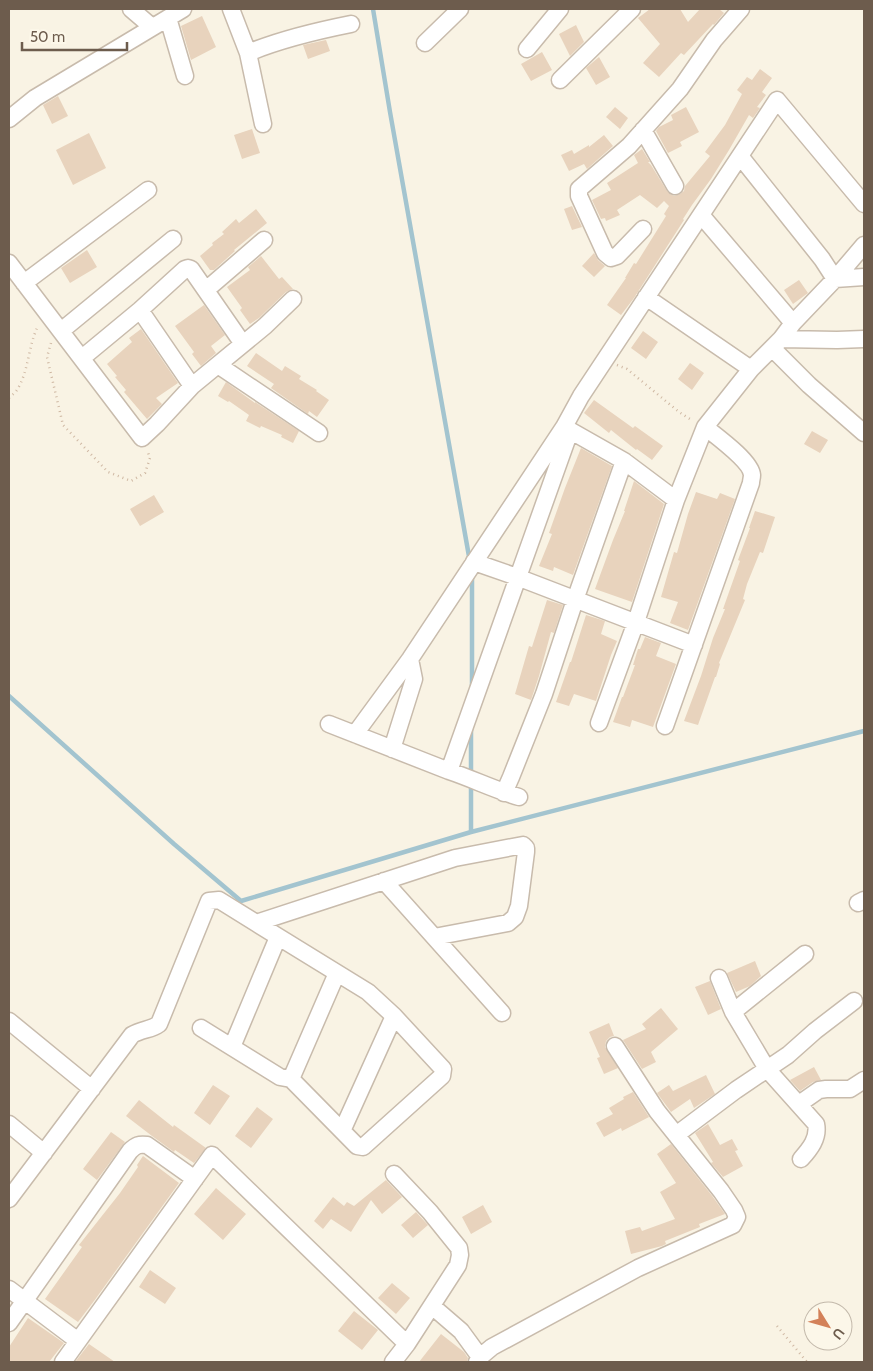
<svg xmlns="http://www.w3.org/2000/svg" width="873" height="1371" font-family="Cabin,sans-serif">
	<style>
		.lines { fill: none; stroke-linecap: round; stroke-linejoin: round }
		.stream { stroke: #a3c4cf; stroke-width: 4.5 }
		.building { fill: #e8d3bd }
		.minor-casing { stroke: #c8bbac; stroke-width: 19 }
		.path { stroke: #cfb8a3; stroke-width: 2.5; stroke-dasharray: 1 4; stroke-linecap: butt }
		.minor { stroke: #fff; stroke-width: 16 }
	</style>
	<rect width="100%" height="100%" fill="#f9f3e4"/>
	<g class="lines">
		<path class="stream" d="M373,9L390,112L470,562
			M472,689V574
			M9,696L174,844L241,901L471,832L864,731
			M471,776V727
			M471,832V784"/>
	</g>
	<path class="building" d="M650,9H680L688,22L700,9H719L724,13L714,25L713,24L684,55L681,53L659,77L643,63L660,44L638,18Z
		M202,16L216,47L191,60L181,26Z
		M576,25L584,42L570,56L559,34Z
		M326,40L330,51L308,59L303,45Z
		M542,52L552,70L531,81L521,64Z
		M599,57L610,77L596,85L586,68Z
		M760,69L772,78L762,92L766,95L757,107L760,108L753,118L749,115L729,150L711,179L692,205L683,219L684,220L634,298L621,315L607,305L626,278H625L634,263L636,264L666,216L664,214L669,206L664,201L657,208L640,195L617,210L620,215L606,221L605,218L601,219L592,200L611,190L607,183L638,163L634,155L642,149L650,162H648L651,165L667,191L670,194L674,196L680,194L684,191L685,186L710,156L705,152L725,125L742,94L737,90L747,77L752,80Z
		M58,96L68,116L52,124L43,105Z
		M615,107L628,118L620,129L606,117Z
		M686,107L699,132L680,142L682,146L668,153L656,131L659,127L673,120L671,115Z
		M252,129L260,153L242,159L234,135Z
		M89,133L106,168L73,185L56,150Z
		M604,135L613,146L587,169L584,164L569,171L561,155L572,150L574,154L589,145V147Z
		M572,206L582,227L572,230L564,209Z
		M256,209L267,223L234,250L235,251L214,270H210L200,256L213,245L212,243L224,234L222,232L236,219L239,223Z
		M87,250L97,267L70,283L61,268Z
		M594,253L598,260L605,266L594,277L582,266Z
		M261,256L279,279L282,277L293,289L286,292L259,318L250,324L240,310L242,308L227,287L250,270L248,267Z
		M799,280L808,293L793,304L784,290Z
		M204,305L225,335L211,346L216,353L201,366L192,354L194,352L175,326Z
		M141,329L178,383L156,398L162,404L147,419L124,392L126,390L115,377L117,376L107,364L132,342L129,338Z
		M643,331L658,342L646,359L631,348Z
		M256,353L282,371L285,366L301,376L299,379L317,390L316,391L329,400L317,417L309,411L308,414L271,388L274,384L247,366Z
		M690,363L704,373L692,390L678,379Z
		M226,382L255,403V402L299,431L293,443L281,437L282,435L261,426L260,428L246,421L249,415L229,401L228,402L218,396Z
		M594,400L633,428L635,426L663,446L652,460L637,449L636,450L611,430L609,433L584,413Z
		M812,431L828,440L820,453L804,444Z
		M581,448L612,466L573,575L554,567L553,571L539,566L552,534L549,533L565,488Z
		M634,481L664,504L632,602L595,589L613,540L625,511H624Z
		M696,492L717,499L720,493L735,499L688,630L670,623L678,602L661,597L674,552L677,553L688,514Z
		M154,495L164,512L140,526L130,509Z
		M755,511L775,517L763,553L760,552L747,584L743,599L745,600L719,663L720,664L716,677H715L698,725L684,721L701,676L713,638L725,609H723L740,561L738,560L750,528H749Z
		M547,600L563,605L554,633L551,632L539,676L531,700L515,694L529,646L532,647Z
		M586,615L605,621L601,634L617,641L611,655L596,701L574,694L569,706L556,702L570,662H571Z
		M645,637L661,643L656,656L676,664L653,727L632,720L630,727L613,722L622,697H623L635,665H633L638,649H640Z
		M755,961L761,976L750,986L736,992L727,973Z
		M710,981L721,1009L708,1015L695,987Z
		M661,1008L678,1029L651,1052L656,1062L642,1069L623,1040L646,1029L642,1024Z
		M609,1023L614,1036L610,1037L606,1041L605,1047L618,1068L604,1074L597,1058L600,1057L589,1032Z
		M814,1067L821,1080L813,1082L800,1091L790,1080Z
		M706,1075L715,1094L694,1108L690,1099L671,1112L657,1093L669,1085L673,1091Z
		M213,1085L230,1096L210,1125L194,1113Z
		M633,1092L649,1117L622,1131L621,1128L604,1137L596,1123L613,1114L609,1108L624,1099L623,1097Z
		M139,1100L173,1127L174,1125L206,1148L194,1163L175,1150L174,1152L152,1136L126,1116Z
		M257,1107L273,1119L251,1148L235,1136Z
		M708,1124L720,1145L732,1139L738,1150L735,1151L743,1166L723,1177L711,1163L713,1162L695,1133Z
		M111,1132L125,1142L97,1180L83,1169Z
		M671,1144L713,1197L725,1214L699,1224L700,1227L665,1241L666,1244L662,1246L631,1254L625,1231L640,1227L642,1231L675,1219L660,1192L676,1183L657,1154Z
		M143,1156L179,1183L94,1301L78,1322L45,1299L82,1247L79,1245L120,1193L138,1167L137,1165Z
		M386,1180L402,1197L382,1214L371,1200L351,1232L331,1219L323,1229L314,1221L333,1197L344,1206L347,1202L354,1206Z
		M216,1188L246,1214L223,1240L194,1214Z
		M483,1205L492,1222L471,1234L462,1217Z
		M416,1212L428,1225L413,1238L401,1225Z
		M150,1270L176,1288L165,1304L139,1287Z
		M392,1283L410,1298L396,1314L378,1298Z
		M354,1311L378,1330L362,1350L338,1331Z
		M28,1318L64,1343L49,1362H9V1347Z
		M441,1334L464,1352L468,1358L467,1362H419Z
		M89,1344L115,1362H75Z"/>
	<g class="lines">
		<g class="minor-casing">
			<path id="minor" d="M131,9L152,27
				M231,9L248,53L263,124
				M168,18L185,76
				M425,43L460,9
				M527,49L560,9
				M248,53C281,39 316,31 351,24
				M560,80L632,9
				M9,119L35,98L183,9
				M643,130L675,186
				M740,156L822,259L835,279
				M701,215L793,323
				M643,229L617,256L611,258L605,253L579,196V189L629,146L680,89L714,40L741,9
				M9,263L142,438L157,424L192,386L265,326L293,299
				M835,279L864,277
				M24,283L148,190
				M206,290L264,240
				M646,297L751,369
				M140,310L192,386
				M61,331L173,239
				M781,339L837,340L864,339
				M772,348L809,385L864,433
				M82,358L140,310L185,269L188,268L191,269L243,344
				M218,365L319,433
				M676,500L624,461L564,427L581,396L777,100L864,204
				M474,562L517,577L694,645
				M599,723L636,622L676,500L705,427L751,369L781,339L793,323L835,279L864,245
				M329,724L449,771C473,779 495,790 519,797
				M665,726L751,483C751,480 752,478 752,475C751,461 716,436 705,427
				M355,734L410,659L564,427
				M392,749L414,679L410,659
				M449,771L570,431
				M504,793L511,777L544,694L575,600L624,461
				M384,881L502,1013
				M858,903L864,900
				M719,978L733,1012L767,1069L816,1124C819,1138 810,1149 801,1159
				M733,1012L805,954
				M9,1021L92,1089
				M201,1028L280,1077L291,1079L357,1146L363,1147L442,1076L443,1069L394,1016L368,992L256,923
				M232,1047L278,937
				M291,1079L337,973
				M799,1104L819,1090L826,1089H850L864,1080
				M9,1124L44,1153
				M342,1131L394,1016
				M676,1135L736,1090L788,1055L815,1031L854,1001
				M9,1199L132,1035C142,1029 151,1030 159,1024L209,901L219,900L256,923L455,858L523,845L526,848V852L519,906L515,917L508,923L434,937
				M9,1289L78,1341
				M432,1306L461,1331L480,1357L477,1362
				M9,1323L130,1151C136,1145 139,1144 147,1145L195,1179
				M480,1357L492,1347L638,1268L733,1225L737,1217L734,1210L721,1191L657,1111L615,1046
				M63,1362L212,1155L407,1344
				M393,1362L407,1344L458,1265L460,1255L459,1248L430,1212L394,1174"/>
		</g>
		<path class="path" d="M51,343L47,357L63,425L108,472L131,481L145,473L150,458L147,450
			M617,365L627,369L679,412L693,421
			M9,398C12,395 15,393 17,390C29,371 28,346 38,326
			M777,1326L807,1362"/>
		<use href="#minor" class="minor"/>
	</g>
	<rect width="873" height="1371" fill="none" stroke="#6d5c4d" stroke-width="20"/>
	<g transform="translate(828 1326) rotate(127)"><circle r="24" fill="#fcf7e9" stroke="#c3b9ab"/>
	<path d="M0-4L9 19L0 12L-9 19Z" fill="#d38159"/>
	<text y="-8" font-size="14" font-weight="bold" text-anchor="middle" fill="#6d5c4d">U</text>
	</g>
	<path d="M22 42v8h105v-8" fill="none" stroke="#6d5c4d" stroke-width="2.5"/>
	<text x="30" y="42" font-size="15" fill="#6d5c4d" stroke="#fcf7e9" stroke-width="4" paint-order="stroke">50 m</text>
</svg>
